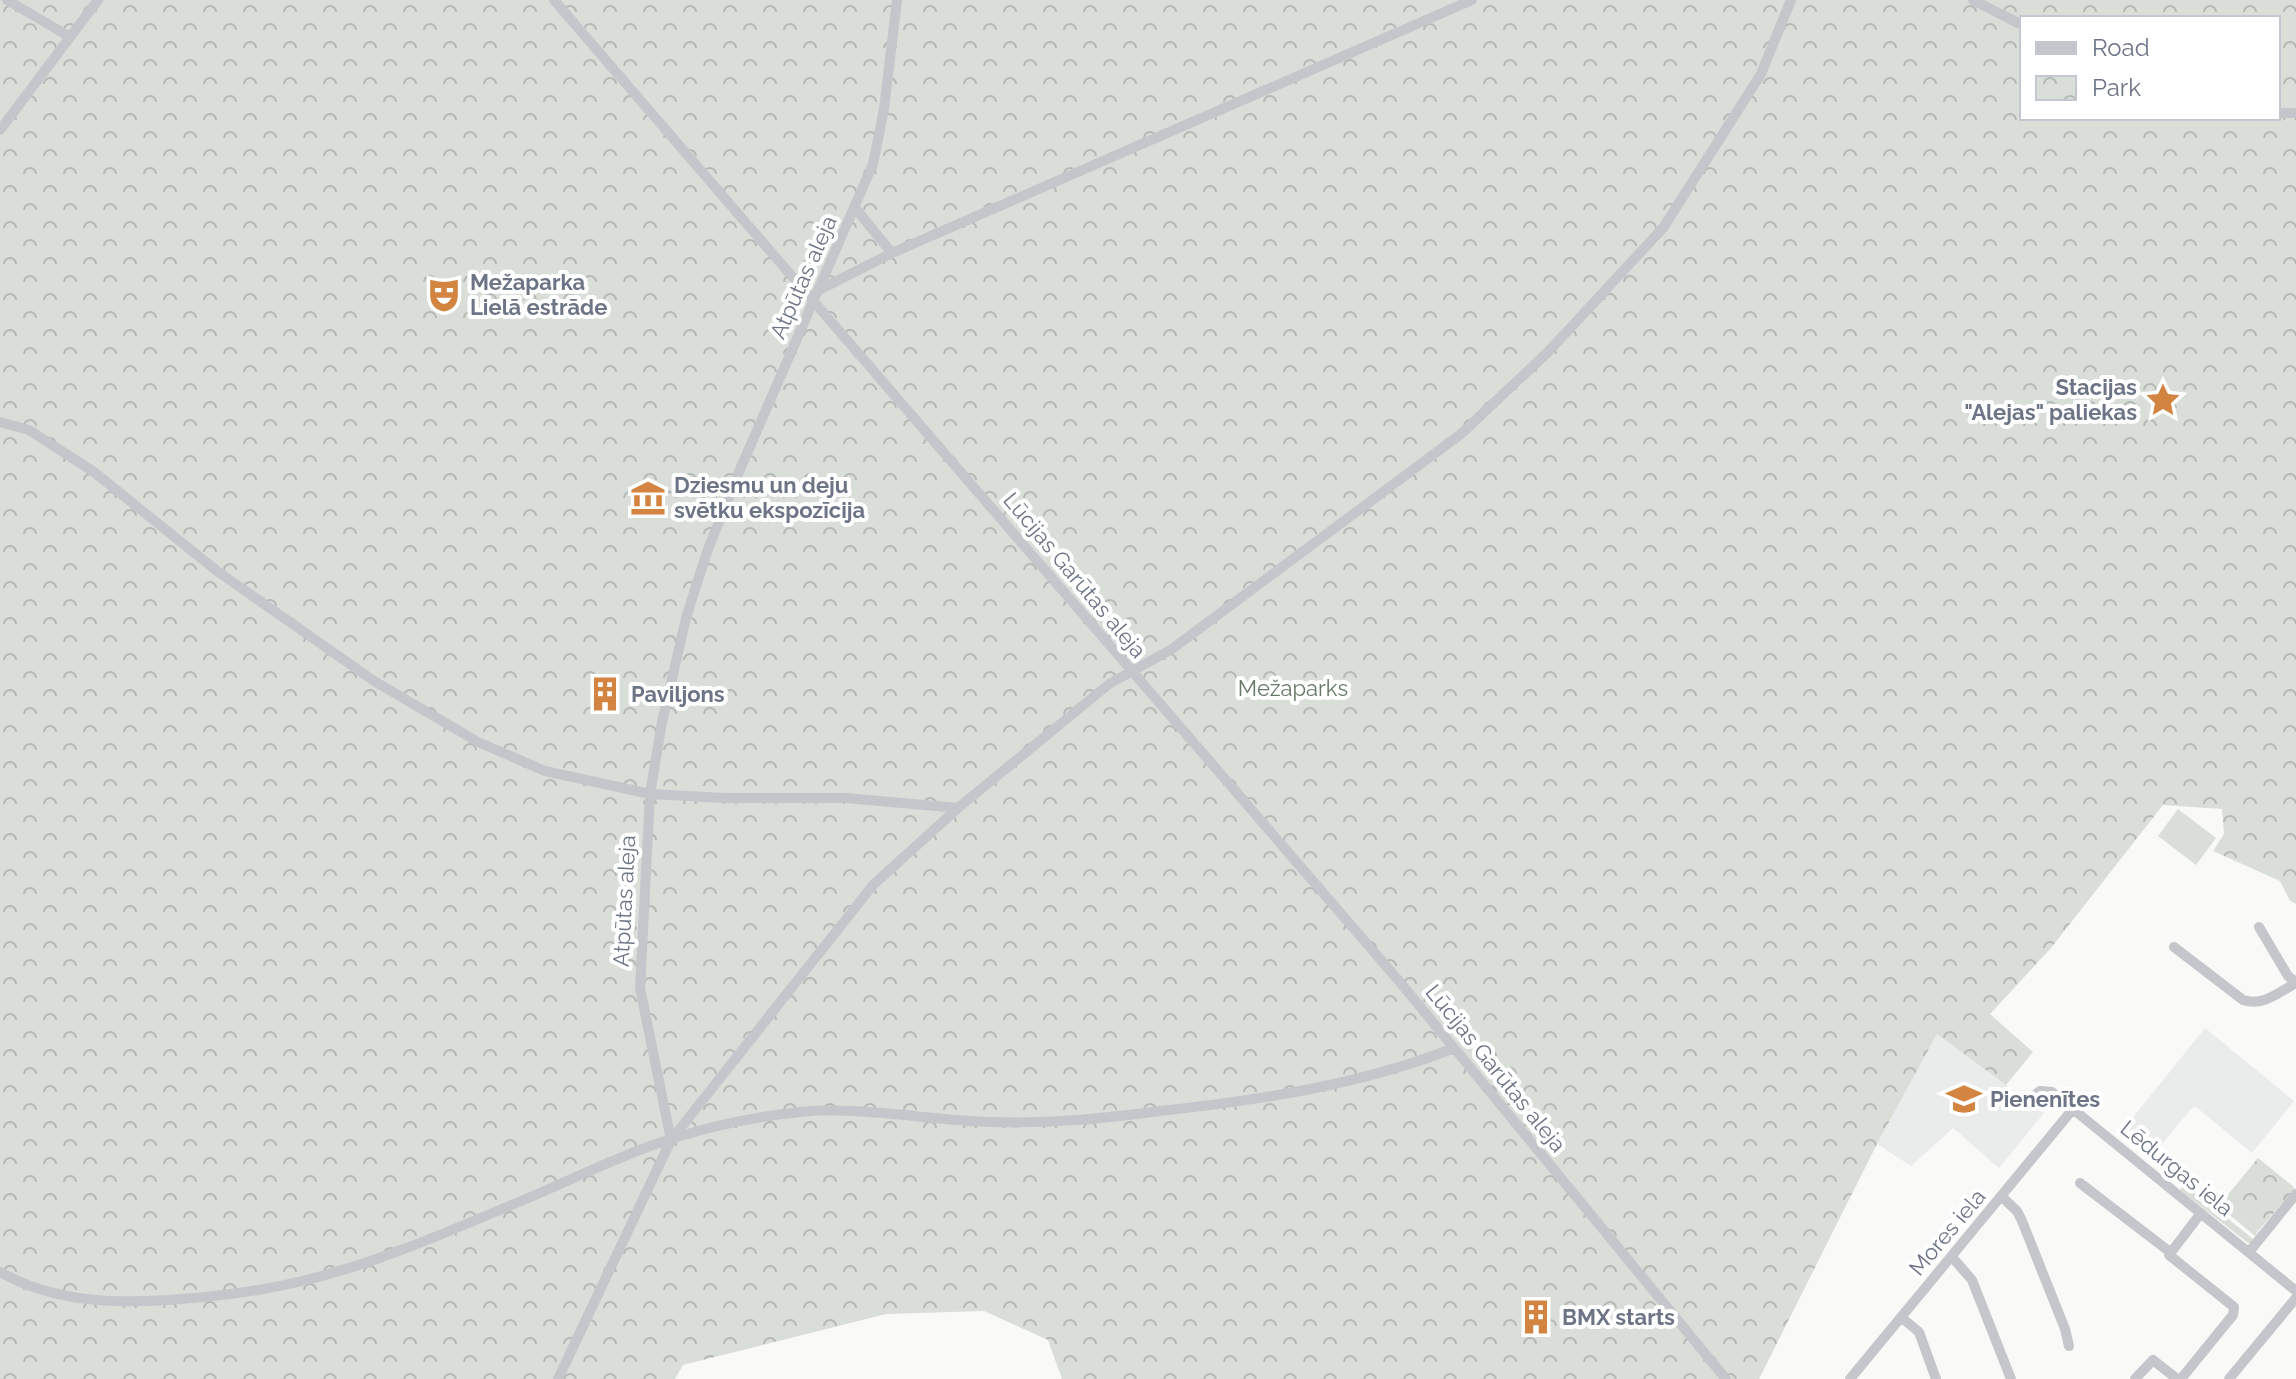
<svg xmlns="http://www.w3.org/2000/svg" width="2296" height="1379" font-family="Raleway,sans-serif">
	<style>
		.built { fill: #eaebeb }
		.grass { fill: #d9ded8 }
		.park { fill: url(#park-crowns); fill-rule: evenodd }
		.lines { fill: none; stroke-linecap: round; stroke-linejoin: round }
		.street { stroke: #c4c6cb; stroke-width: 10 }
		.labels { text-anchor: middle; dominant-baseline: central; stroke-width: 8; stroke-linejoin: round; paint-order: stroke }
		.street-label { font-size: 22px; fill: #6c7486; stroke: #fff }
		.poi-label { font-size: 22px; font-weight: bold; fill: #6c7486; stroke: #fff; text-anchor: start }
		.park-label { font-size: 22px; fill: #667966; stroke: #fff }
	</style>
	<defs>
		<pattern id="park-crowns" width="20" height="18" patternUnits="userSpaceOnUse" patternTransform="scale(2)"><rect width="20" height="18" fill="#d9ded8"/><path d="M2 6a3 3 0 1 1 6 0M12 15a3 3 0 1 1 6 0" fill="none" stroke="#b4b9b5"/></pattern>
	</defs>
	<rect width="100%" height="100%" fill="#f9faf8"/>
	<path class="built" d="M2205,1028L2294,1101L2252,1153L2196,1107L2191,1109L2156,1151L2126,1126Z
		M1937,1034L2044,1113L1999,1168L1953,1128L1911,1166L1877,1144Z"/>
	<path class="grass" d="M2178,809L2216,838L2196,865L2158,836Z
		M2185,1184L2253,1239L2251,1243H2248L2180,1190Z
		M2222,1202L2258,1231L2255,1236L2219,1206Z"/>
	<path class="park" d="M0,0H2296V904L2290,901L2280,881L2213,851L2224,834L2222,809L2163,805L2051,948L1990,1014L2033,1052L2006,1085L1937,1034L1877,1144L1759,1379H1062L1048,1340L984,1311L886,1314L683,1365L675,1379H0ZM2022,18H2278V118H2022Z
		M2258,1158L2295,1188L2258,1231L2222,1202Z"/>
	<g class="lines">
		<path class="street" d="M7,0L70,37
			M554,0L1399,981L1726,1379
			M1973,0L2022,25
			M2278,113H2296
			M0,130L98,0
			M855,208L892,253
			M819,290L892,253L1472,0
			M0,422L29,430L94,472L217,571L374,681L478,742L545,771L650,794L724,798H846L958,808
			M2259,927L2288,976L2296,982
			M2174,947L2243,1000C2263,1007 2279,992 2296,983
			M2030,1099L2040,1091L2052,1092L2296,1291
			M671,1140L640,988L650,794L662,722L686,618L707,552L738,474L873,164L884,109L897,0
			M2080,1183L2170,1252
			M2002,1197L2017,1211L2022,1221L2065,1329L2069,1346
			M2249,1252L2296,1194
			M1952,1257L1972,1280L2011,1379
			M0,1272C52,1301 109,1304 168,1300C213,1297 257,1292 302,1281C374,1264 445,1233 514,1204C560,1185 606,1162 653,1145C698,1129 751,1117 800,1112C860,1106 933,1121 995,1122C1050,1124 1106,1118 1160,1111C1259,1100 1361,1085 1454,1048
			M1902,1318L1919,1332L1936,1379
			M558,1379L671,1140L873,885L958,808L1109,684L1172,649L1461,434L1548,352L1663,228L1761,74L1791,0
			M1850,1379L2073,1109
			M2135,1379L2153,1360L2177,1379
			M2181,1379L2233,1315L2234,1307L2169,1255L2201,1213
			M2229,1379L2296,1298"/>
	</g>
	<defs>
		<g id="theatre-bare" transform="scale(2.76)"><path d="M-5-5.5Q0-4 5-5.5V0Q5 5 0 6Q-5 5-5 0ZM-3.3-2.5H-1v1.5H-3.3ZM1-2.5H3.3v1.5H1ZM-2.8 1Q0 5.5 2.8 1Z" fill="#d28440" stroke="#fff" stroke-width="2.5" paint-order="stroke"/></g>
		<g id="sight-bare" transform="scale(2.76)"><path d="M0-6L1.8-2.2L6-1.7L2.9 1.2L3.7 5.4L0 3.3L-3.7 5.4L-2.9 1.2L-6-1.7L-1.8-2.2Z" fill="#d28440" stroke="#fff" stroke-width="2.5" paint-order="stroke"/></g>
		<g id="museum-bare" transform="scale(2.76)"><path d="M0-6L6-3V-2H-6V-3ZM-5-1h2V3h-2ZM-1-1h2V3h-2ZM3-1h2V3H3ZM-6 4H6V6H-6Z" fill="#d28440" stroke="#fff" stroke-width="2.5" paint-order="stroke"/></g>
		<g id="building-bare" transform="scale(2.76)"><path d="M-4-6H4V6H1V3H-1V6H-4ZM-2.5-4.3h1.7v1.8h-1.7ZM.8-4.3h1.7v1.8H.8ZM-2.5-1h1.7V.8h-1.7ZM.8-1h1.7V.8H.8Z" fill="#d28440" stroke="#fff" stroke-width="2.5" paint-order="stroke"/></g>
		<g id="school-bare" transform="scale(2.76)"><path d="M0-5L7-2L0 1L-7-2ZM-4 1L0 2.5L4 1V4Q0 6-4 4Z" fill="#d28440" stroke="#fff" stroke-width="2.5" paint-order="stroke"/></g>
	</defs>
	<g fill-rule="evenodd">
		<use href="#theatre-bare" x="444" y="295"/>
		<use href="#sight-bare" x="2163" y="400"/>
		<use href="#museum-bare" x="648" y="498"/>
		<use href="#building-bare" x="605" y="694"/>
		<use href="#school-bare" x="1964" y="1099"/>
		<use href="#building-bare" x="1536" y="1317"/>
	</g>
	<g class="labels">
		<g class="street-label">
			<text transform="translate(803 277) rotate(-66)">Atpūtas aleja</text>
			<text transform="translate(1075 575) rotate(50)">Lūcijas Garūtas aleja</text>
			<text transform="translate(624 901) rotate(-87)">Atpūtas aleja</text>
			<text transform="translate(1496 1068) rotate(51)">Lūcijas Garūtas aleja</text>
			<text transform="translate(2177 1168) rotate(39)">Lēdurgas iela</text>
			<text transform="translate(1947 1232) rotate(-50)">Mores iela</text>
		</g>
		<g class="poi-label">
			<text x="470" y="282">Mežaparka<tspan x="470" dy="25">Lielā estrāde</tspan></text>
			<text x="2137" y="387" text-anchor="end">Stacijas<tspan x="2137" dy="25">"Alejas" paliekas</tspan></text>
			<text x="674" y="485">Dziesmu un deju<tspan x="674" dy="25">svētku ekspozīcija</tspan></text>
			<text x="631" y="694">Paviljons</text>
			<text x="1990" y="1099">Pienenītes</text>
			<text x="1562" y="1317">BMX starts</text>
		</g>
		<g class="park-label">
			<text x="1293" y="688">Mežaparks</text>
		</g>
	</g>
	<rect x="2020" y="16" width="260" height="104" fill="#ffffff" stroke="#c4c7cf" stroke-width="2"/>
	<rect x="2036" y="42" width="40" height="12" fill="#c4c6cb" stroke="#c4c7cf" stroke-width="2"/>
	<text x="2092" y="56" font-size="24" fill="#6c7486">Road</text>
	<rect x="2036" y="76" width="40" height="24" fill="url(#park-crowns)" stroke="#c4c7cf" stroke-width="2"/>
	<text x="2092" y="96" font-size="24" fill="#6c7486">Park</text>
</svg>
